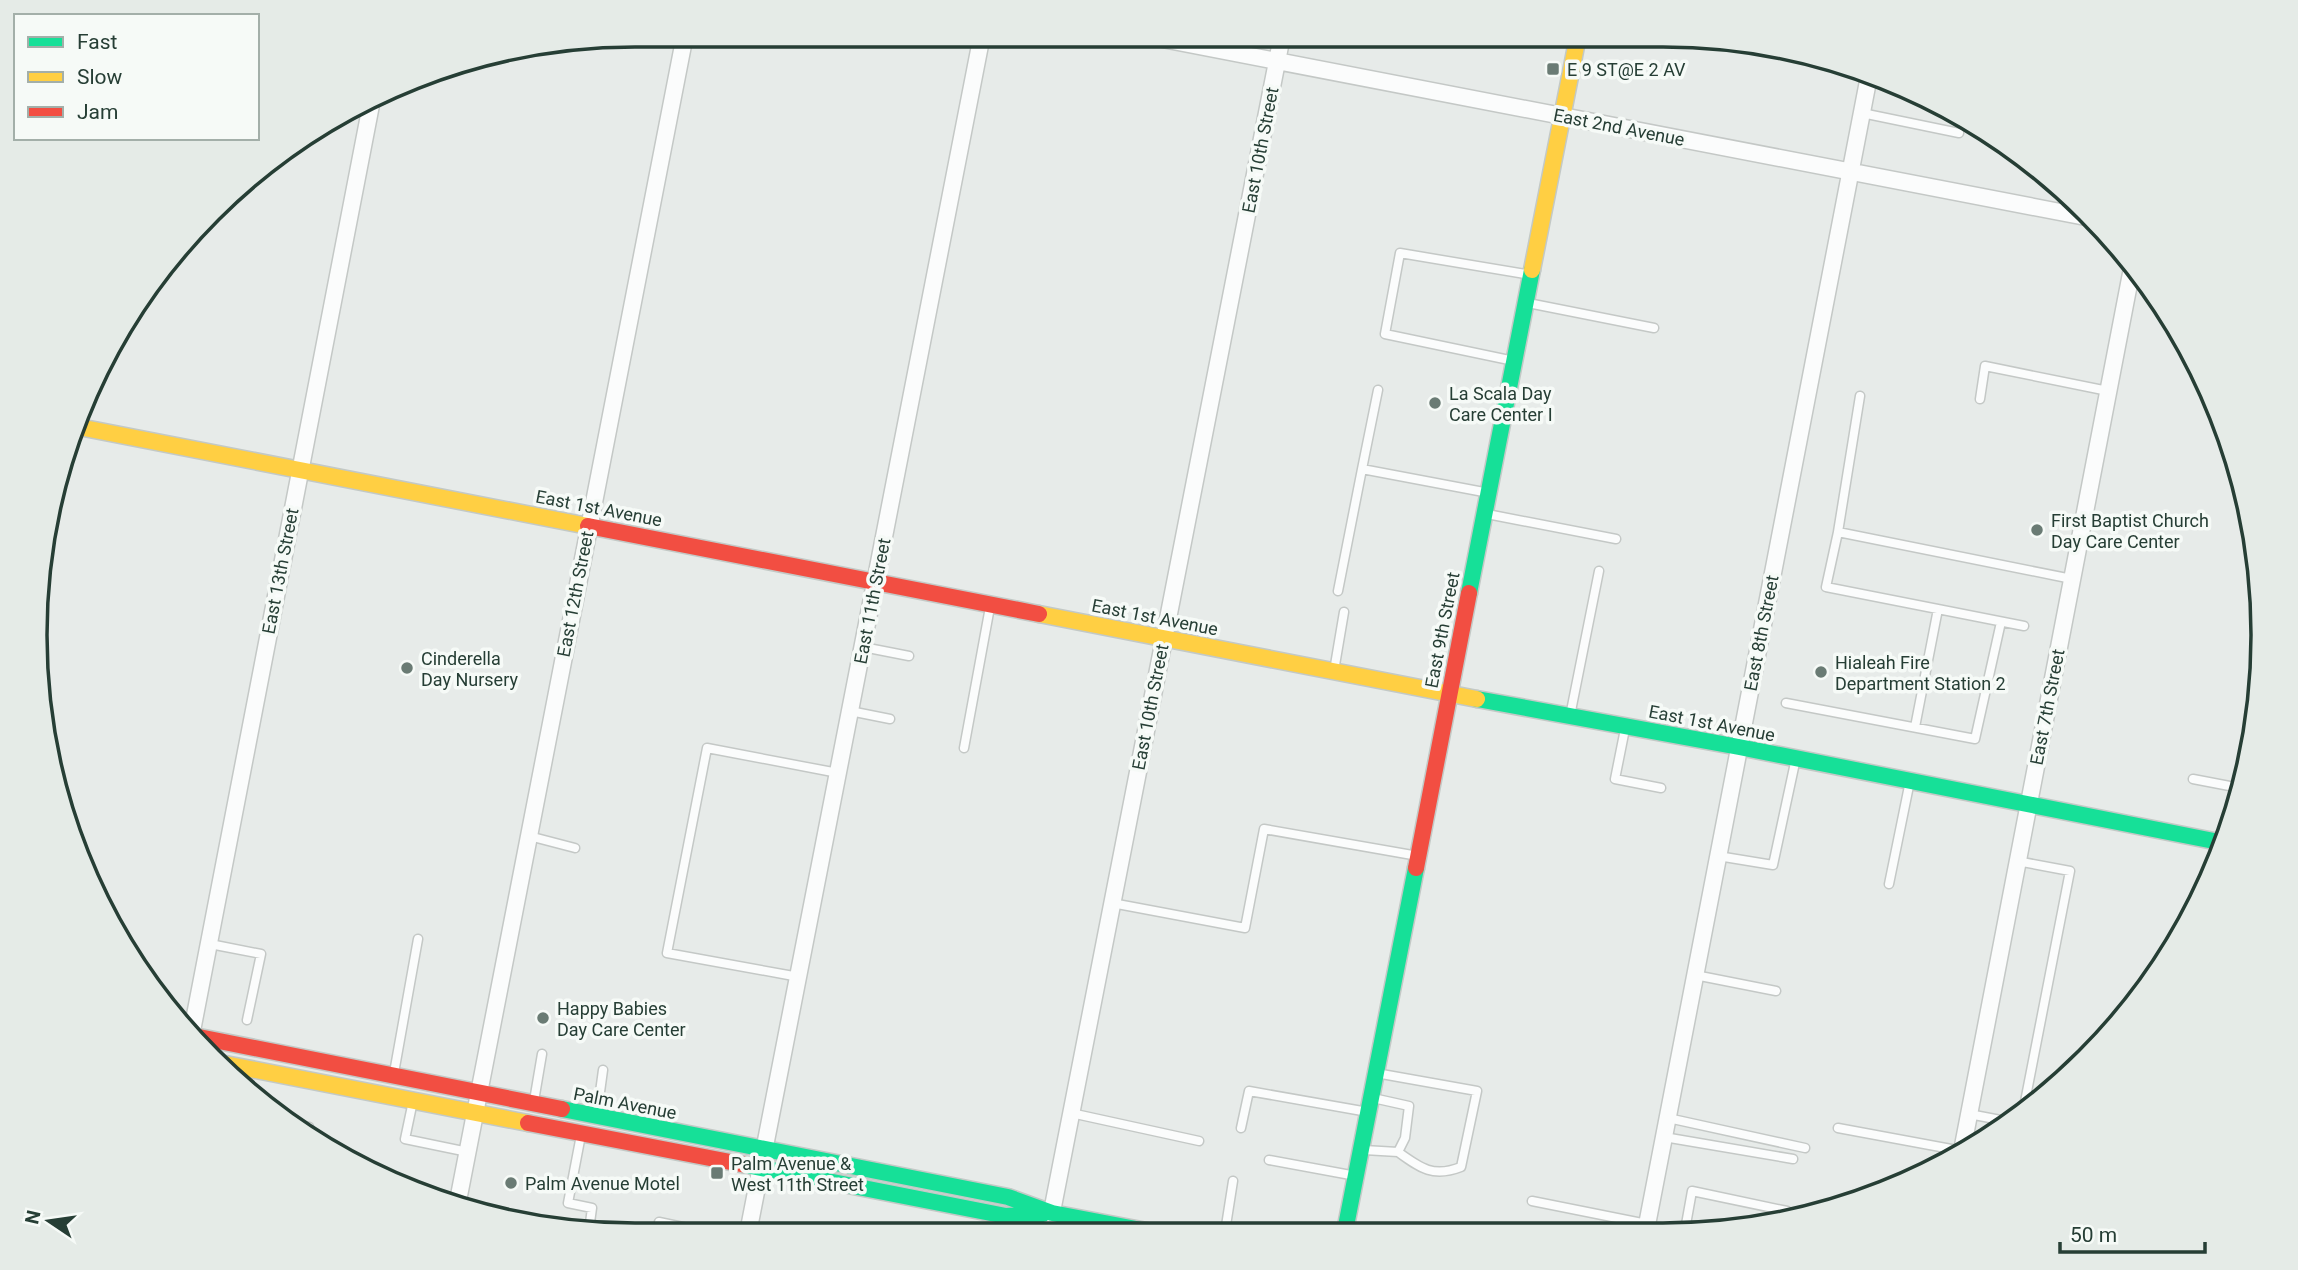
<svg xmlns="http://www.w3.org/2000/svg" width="2298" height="1270" font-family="Roboto,sans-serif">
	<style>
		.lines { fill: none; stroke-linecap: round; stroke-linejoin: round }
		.lane-casing { stroke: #c4c8c6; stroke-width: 11 }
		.street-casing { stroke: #c4c8c6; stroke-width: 19 }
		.fast-casing { stroke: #c3c9c6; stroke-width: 19 }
		.slow-casing { stroke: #c3c9c6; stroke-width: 19 }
		.jam-casing { stroke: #c3c9c6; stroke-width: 19 }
		.lane { stroke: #fbfcfc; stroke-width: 8 }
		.street { stroke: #fbfcfc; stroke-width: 16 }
		.fast { stroke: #16e098; stroke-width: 16 }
		.slow { stroke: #ffcf43; stroke-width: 16 }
		.jam { stroke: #f24e42; stroke-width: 16 }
		.poi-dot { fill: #6a7b74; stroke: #f6faf7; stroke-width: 2.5 }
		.labels { text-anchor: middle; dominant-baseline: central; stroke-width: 7; stroke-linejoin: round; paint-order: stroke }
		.poi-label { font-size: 18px; fill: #263e35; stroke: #f6faf7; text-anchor: start }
		.street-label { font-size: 18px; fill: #263e35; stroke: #f6faf7 }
		.rim { fill: none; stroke: #263e35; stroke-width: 3.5 }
	</style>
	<rect width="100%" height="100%" fill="#e7ebe9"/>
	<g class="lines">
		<g class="lane-casing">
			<path id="lane" d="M1862,113L1959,133
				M1528,303L1654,328
				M1514,361L1385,334L1400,253L1531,275
				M1860,396L1838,532L2072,579
				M1980,399L1985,366L2108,391
				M1362,469L1378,390
				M1487,514L1616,539
				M1838,532L1826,587L2024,626
				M1338,591L1362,469L1489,493
				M863,647L909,656
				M1334,671L1344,612
				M1786,703L1975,739L2001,622
				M850,711L890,719
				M1570,716L1599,571
				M1915,727L1938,609
				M1625,729L1615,779L1661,788
				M964,748L990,607
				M2193,779L2240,788
				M529,836L575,848
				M1718,856L1773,865L1796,758
				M2017,861L2070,871L2023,1112
				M1889,884L1910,781
				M1112,903L1245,928L1264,829L1418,856
				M210,944L261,954L247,1020
				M1695,975L1776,991
				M799,977L667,953L707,748L838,773
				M394,1073L418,939
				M1376,1073L1477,1091L1461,1167C1433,1178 1420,1168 1398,1152
				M413,1101L405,1139L468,1152
				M534,1101L542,1054
				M1071,1113L1199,1141
				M597,1114L603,1070
				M1969,1114L2011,1122
				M1668,1118L1805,1148
				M298,1125L309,1127
				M1241,1128L1249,1091L1368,1112
				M1838,1128L1962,1151
				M581,1135L568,1203L592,1208L589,1230L609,1234
				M1664,1137L1793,1159
				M1364,1150L1398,1152L1405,1138L1409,1106L1373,1098
				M1269,1160L1356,1176
				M1532,1201L1647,1224
				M659,1222L711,1233
				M1685,1230L1692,1191L1787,1211
				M1225,1232L1233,1181"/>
		</g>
		<g class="street-casing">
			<path id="street" d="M1147,36L2091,218
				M191,1036L371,105
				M1962,1151L2133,263
				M457,1206L685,35
				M1646,1230L1869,76
				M1048,1232L1282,36
				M748,1233L982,35"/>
		</g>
		<g class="fast-casing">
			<path id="fast" d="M1469,593L1532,270
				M1477,699L1739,747L2224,843
				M562,1109L1008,1197L1052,1213L1152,1232
				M746,1165L1006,1216L1043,1214
				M1345,1231L1416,868"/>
		</g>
		<g class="slow-casing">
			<path id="slow" d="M1532,270L1578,36
				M79,427L588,526
				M1039,614L1477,699
				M225,1064L528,1123"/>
		</g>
		<g class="jam-casing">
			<path id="jam" d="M588,526L1039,614
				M1416,868L1469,593
				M189,1035L562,1109
				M528,1123L746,1165"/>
		</g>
		<use href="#lane" class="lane"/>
		<use href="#street" class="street"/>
		<use href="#fast" class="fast"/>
		<use href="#slow" class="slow"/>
		<use href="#jam" class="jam"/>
	</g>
	<g class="poi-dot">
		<rect x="1546" y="62" width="14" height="14" rx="3.5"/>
		<circle cx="1435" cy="403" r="7"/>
		<circle cx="2037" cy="530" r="7"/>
		<circle cx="407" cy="668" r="7"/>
		<circle cx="1821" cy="672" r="7"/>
		<circle cx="543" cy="1018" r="7"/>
		<rect x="710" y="1166" width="14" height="14" rx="3.5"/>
		<circle cx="511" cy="1183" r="7"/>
	</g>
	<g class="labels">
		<g class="poi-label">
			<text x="1567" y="69">E 9 ST@E 2 AV</text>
			<text x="1449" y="393">La Scala Day<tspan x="1449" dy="21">Care Center I</tspan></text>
			<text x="2051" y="520">First Baptist Church<tspan x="2051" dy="21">Day Care Center</tspan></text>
			<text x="421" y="658">Cinderella<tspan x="421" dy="21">Day Nursery</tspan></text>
			<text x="1835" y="662">Hialeah Fire<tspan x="1835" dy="21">Department Station 2</tspan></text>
			<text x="557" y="1008">Happy Babies<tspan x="557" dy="21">Day Care Center</tspan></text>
			<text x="731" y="1163">Palm Avenue &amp;<tspan x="731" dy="21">West 11th Street</tspan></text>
			<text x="525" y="1183">Palm Avenue Motel</text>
		</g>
		<g class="street-label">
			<text transform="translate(1619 127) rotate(11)">East 2nd Avenue</text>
			<text transform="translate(1260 150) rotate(-79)">East 10th Street</text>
			<text transform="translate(599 508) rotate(11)">East 1st Avenue</text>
			<text transform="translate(280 571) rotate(-79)">East 13th Street</text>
			<text transform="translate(575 594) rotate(-79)">East 12th Street</text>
			<text transform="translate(872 601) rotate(-79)">East 11th Street</text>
			<text transform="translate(1155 617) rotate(11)">East 1st Avenue</text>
			<text transform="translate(1442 630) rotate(-79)">East 9th Street</text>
			<text transform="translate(1761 633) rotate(-79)">East 8th Street</text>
			<text transform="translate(1150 707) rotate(-79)">East 10th Street</text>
			<text transform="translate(2047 707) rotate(-79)">East 7th Street</text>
			<text transform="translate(1712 723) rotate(11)">East 1st Avenue</text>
			<text transform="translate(625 1103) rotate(11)">Palm Avenue</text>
		</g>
	</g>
	<path d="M0 0H2298V1270H0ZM635 47H1663A588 588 0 0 1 2251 635V635A588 588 0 0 1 1663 1223H635A588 588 0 0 1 47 635V635A588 588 0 0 1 635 47Z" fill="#e5ebe7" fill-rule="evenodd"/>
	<path class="rim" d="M635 47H1663A588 588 0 0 1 2251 635V635A588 588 0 0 1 1663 1223H635A588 588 0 0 1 47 635V635A588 588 0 0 1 635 47Z"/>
	<rect x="14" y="14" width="245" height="126" fill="#f6faf7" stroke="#a3afa9" stroke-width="2"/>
	<rect x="28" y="37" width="35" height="10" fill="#16e098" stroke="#a3afa9" stroke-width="2"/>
	<text x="77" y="49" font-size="21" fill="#263e35">Fast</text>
	<rect x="28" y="72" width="35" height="10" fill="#ffcf43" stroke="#a3afa9" stroke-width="2"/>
	<text x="77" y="84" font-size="21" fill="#263e35">Slow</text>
	<rect x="28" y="107" width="35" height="10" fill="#f24e42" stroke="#a3afa9" stroke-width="2"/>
	<text x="77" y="119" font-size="21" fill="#263e35">Jam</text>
	<g transform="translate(49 1221) rotate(283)" stroke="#f6faf7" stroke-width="5" paint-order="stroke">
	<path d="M0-5L12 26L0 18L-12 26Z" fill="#263e35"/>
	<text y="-10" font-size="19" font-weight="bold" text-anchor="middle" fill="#263e35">N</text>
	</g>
	<path d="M2060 1242v10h145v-10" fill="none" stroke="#263e35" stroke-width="3.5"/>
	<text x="2070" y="1242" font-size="21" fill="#263e35" stroke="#f6faf7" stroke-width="5" paint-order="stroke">50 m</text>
</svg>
